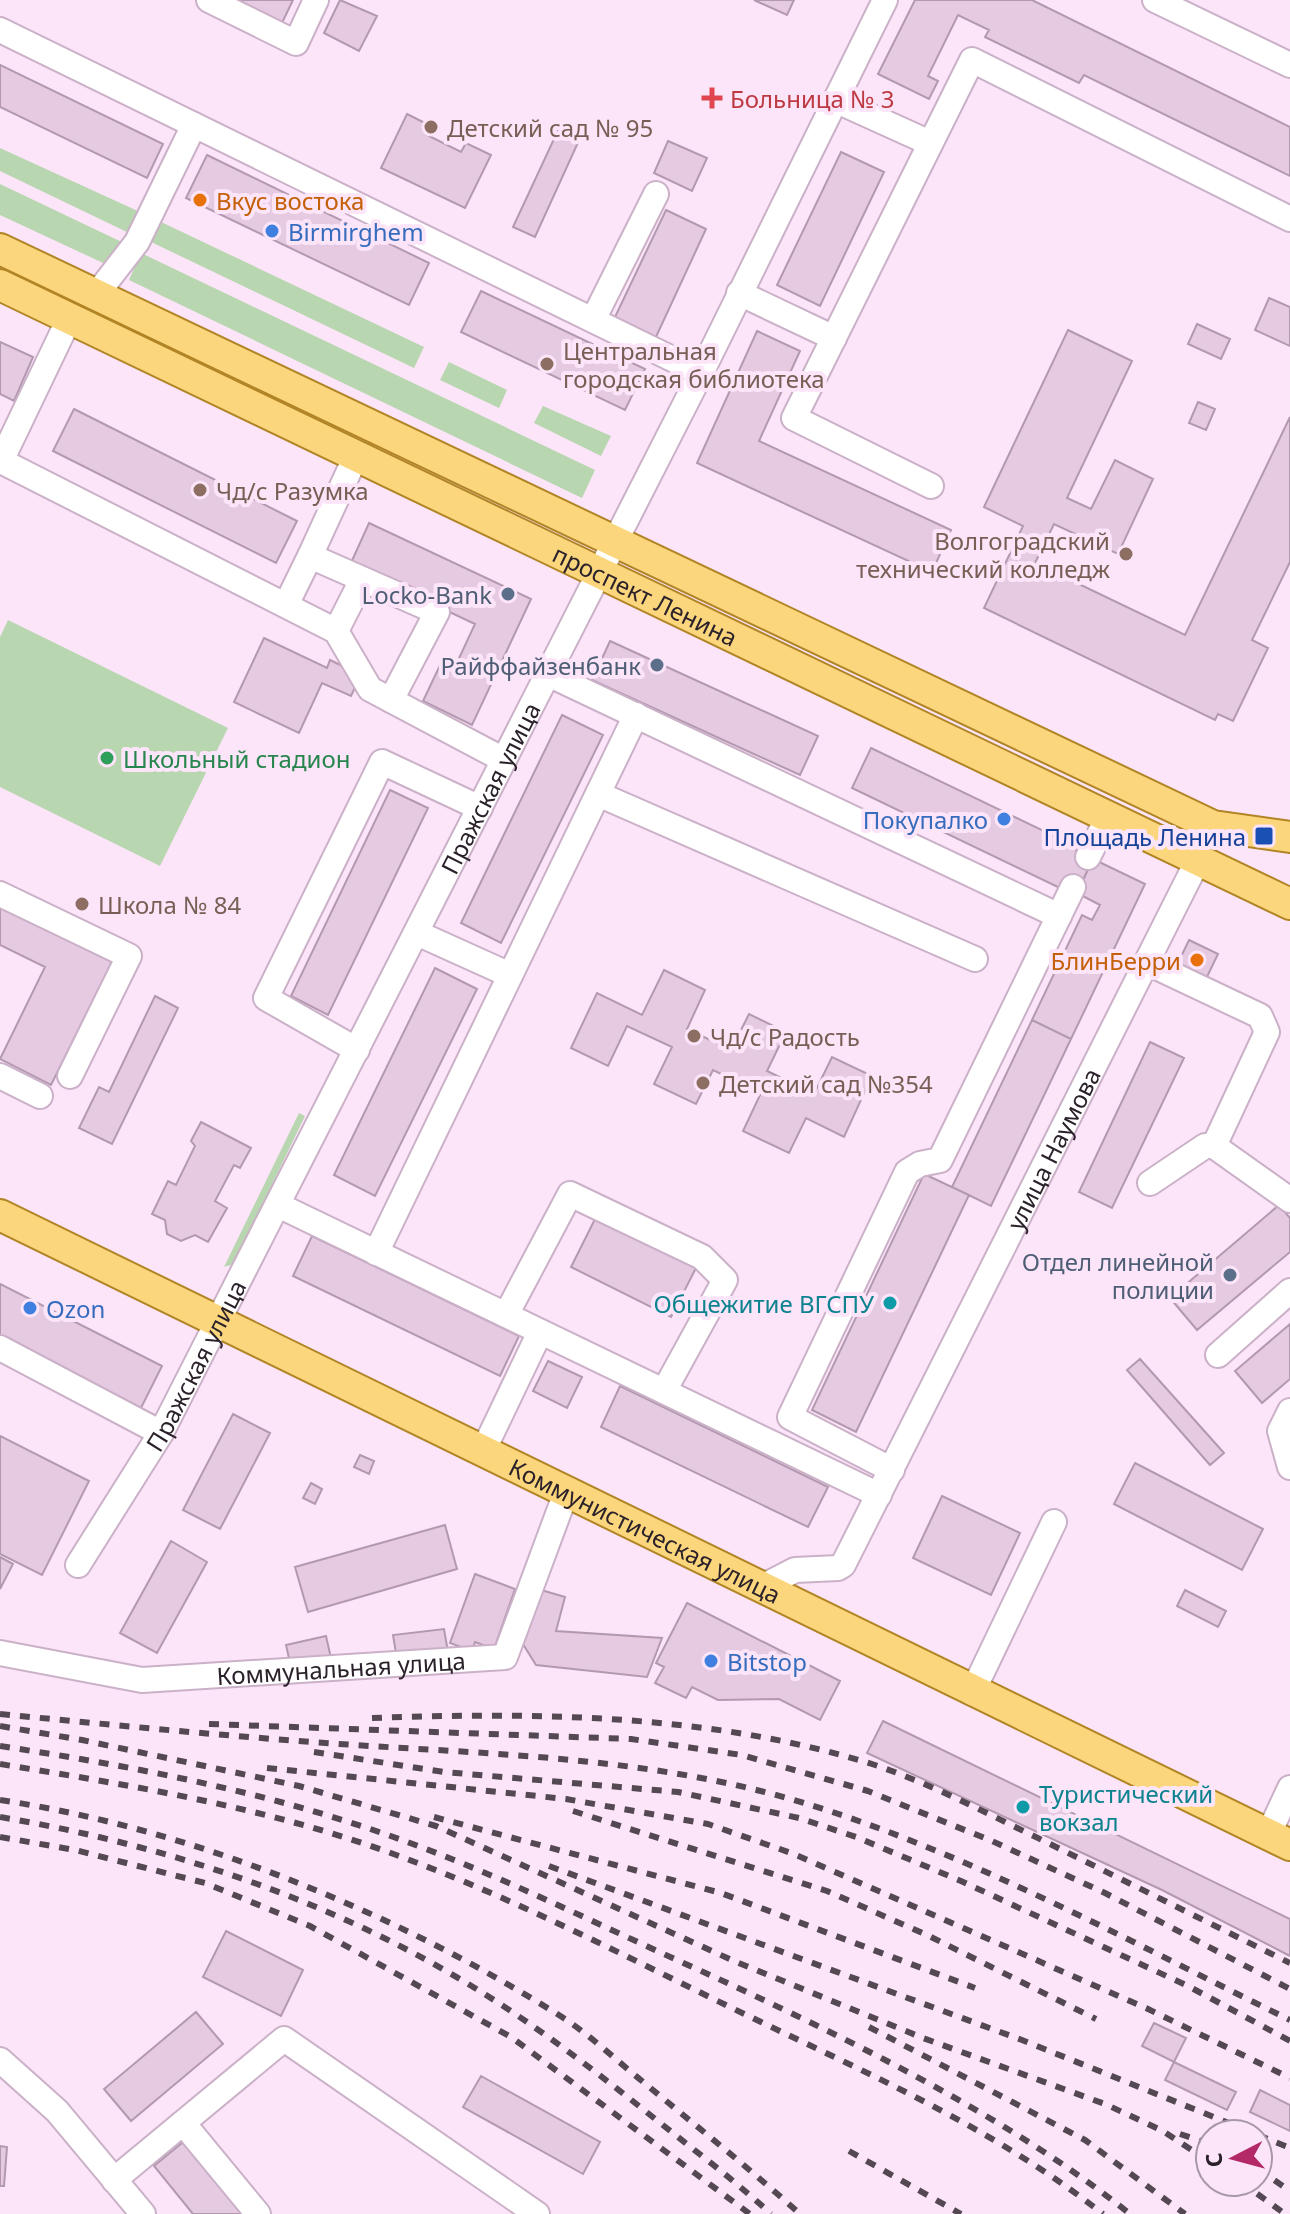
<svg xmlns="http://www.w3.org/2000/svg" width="1290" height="2214" font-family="'Noto Sans',sans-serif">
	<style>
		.green { fill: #b8d6af }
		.building { fill: #e6cae2; stroke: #b399b0; stroke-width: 2 }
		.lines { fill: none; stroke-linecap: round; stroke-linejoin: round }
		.minor-casing { stroke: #cbb1c8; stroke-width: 28 }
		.major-casing { stroke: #b18426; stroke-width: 34 }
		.minor { stroke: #fff; stroke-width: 24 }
		.major { stroke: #fbd67c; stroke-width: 30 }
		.rail { stroke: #544853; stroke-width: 6; stroke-dasharray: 10 10; stroke-linecap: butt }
		.health-dot { fill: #e0444e; stroke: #fce5f9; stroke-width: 3 }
		.education-dot { fill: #8d6e63; stroke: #fce5f9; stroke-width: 3 }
		.food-dot { fill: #e8710a; stroke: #fce5f9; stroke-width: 3 }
		.shop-dot { fill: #3f7fe0; stroke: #fce5f9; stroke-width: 3 }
		.service-dot { fill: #5c6f8a; stroke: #fce5f9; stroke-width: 3 }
		.leisure-dot { fill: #2e9e5b; stroke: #fce5f9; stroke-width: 3 }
		.transit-dot { fill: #1a4fb4; stroke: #fce5f9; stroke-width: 3 }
		.culture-dot { fill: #0f9aa8; stroke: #fce5f9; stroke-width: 3 }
		.labels { text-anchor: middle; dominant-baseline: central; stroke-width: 8; stroke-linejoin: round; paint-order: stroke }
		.health-label { font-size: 24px; fill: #be3a42; stroke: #fce5f9; text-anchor: start }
		.education-label { font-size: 24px; fill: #785e54; stroke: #fce5f9; text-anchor: start }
		.food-label { font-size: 24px; fill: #c56008; stroke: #fce5f9; text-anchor: start }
		.shop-label { font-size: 24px; fill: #366cbe; stroke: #fce5f9; text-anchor: start }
		.service-label { font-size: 24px; fill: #4e5e75; stroke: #fce5f9; text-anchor: end }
		.street-label { font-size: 24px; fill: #2b212a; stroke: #fce5f9 }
		.leisure-label { font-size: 24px; fill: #27864d; stroke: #fce5f9; text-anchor: start }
		.transit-label { font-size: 24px; fill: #164399; stroke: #fce5f9; text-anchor: end }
		.culture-label { font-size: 24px; fill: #0d838f; stroke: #fce5f9; text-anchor: end }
	</style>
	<rect width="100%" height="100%" fill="#fce5f9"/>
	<path class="green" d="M0,148L140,212L131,234L0,171Z
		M0,184L128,245L116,269L0,215Z
		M159,221L424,347L414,368L149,241Z
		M141,253L595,470L582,498L129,280Z
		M449,362L507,390L499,408L440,380Z
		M543,406L611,436L601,456L534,423Z
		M8,620L228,728L160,866L0,787V637Z
		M299,1113L305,1116L234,1264L224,1267Z"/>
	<path class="building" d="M231,0H293L281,25Z
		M340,0L377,16L359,51L324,33Z
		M754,0H794L787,15Z
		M915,0H1032L1290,127V176L1084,75L1079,83L985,37L989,30L958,15L928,76L938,81L929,99L878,74Z
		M0,65L163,144L147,178L0,107Z
		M407,114L433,127L429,136L461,152L466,143L491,155L465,208L381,168Z
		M560,126L581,136L535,237L513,227Z
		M668,141L707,158L692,191L654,173Z
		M841,152L884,172L820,306L777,285Z
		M207,155L429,263L409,305L186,198Z
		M666,210L706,229L656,337L615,317Z
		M481,291L645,369L625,410L461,332Z
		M1269,298L1290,307V346L1255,330Z
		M1197,324L1230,339L1221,359L1188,344Z
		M1068,330L1132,361L1067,498L1091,509L1115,460L1153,479L1118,554L1054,524L1035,563L1185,635L1290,417V562L1252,640L1268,648L1233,721L1218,714L1215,720L984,608L1023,526L984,507Z
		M757,331L800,351L759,441L951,530L932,572L697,463Z
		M0,342L33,357L14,401L0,394Z
		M1198,402L1215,409L1206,430L1189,423Z
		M74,409L297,521L276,563L53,451Z
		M369,523L531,599L472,725L423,701L442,661L455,667L475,624L350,565Z
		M264,638L327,668L330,660L361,675L351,696L322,683L299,733L234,702Z
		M610,641L818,736L800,775L592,680Z
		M562,715L603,735L501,943L461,923Z
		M871,748L1077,847L1076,851L1093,859L1078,890L1062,889L852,788Z
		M390,790L428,808L328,1015L291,996Z
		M1093,859L1145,884L1071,1039L1032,1020L1082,915L1092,920L1100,905L1077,893Z
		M0,906L112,962L51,1085L0,1059L45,967L0,945Z
		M1189,940L1218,954L1205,981L1176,967Z
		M435,968L477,989L375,1196L334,1175Z
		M664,970L705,990L687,1029L731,1050L749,1014L786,1032L767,1071L814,1094L832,1057L872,1076L844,1137L806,1118L789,1153L743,1131L761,1093L713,1070L696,1104L654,1084L672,1047L627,1026L608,1066L571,1048L597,993L642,1015Z
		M155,996L178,1008L112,1144L79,1128L99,1087L109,1092Z
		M1032,1020L1071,1039L991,1206L952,1187Z
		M1150,1042L1184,1058L1112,1208L1079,1192Z
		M201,1122L251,1148L240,1168L234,1165L215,1201L227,1208L208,1242L195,1235L181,1241L167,1234L165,1220L152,1214L168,1181L176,1185L195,1146L191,1141Z
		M924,1174L969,1195L856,1432L812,1410Z
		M1279,1205L1290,1218V1252L1197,1330L1170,1298Z
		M598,1213L698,1264L671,1317L571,1267Z
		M312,1236L519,1336L500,1376L293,1276Z
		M0,1284L162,1366L141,1408L0,1336Z
		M1290,1324V1379L1262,1403L1235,1371Z
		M1140,1359L1224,1453L1210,1465L1127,1370Z
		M548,1361L582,1377L567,1408L533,1391Z
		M620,1386L828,1487L808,1527L601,1427Z
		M233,1414L270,1433L220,1529L183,1510Z
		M0,1436L89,1481L42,1575L0,1554Z
		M360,1455L374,1461L369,1474L354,1467Z
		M1135,1463L1263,1529L1242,1570L1114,1504Z
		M311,1483L322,1489L315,1504L303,1498Z
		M942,1496L1020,1533L991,1595L913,1558Z
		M445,1525L457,1569L308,1612L295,1567Z
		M171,1541L207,1562L157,1653L120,1633Z
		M0,1557L13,1564L0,1589Z
		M475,1574L515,1589L494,1649L475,1642L472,1651L450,1643Z
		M541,1590L565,1597L556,1631L662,1638L647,1677L536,1665L521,1641Z
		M1185,1590L1226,1611L1218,1627L1177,1606Z
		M687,1603L840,1681L820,1720L779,1699L718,1700L692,1687L686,1698L655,1683L664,1667L656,1663Z
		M444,1629L448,1652L397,1659L393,1635Z
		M326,1636L331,1658L291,1667L286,1645Z
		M883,1721L1290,1919V1956L1162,1890L867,1753Z
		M226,1931L303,1970L281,2016L203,1977Z
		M196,2012L223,2044L131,2121L104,2089Z
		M1154,2023L1186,2038L1174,2062L1142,2046Z
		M1174,2062L1236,2092L1227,2110L1165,2080Z
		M481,2076L600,2142L583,2174L463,2107Z
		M1260,2090L1290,2105V2131L1250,2112Z
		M188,2138L250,2214H193L154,2166Z
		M0,2146L7,2147L4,2186H0Z"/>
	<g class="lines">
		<g class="minor-casing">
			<g id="minor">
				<path d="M209,0L296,43L316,0"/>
				<path d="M1155,0L1290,65"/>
				<path d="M0,30L701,373"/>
				<path d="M835,100L930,143"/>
				<path d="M739,293L834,338"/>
				<path d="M96,295L137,242L194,125"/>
				<path d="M69,319L1,461L336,631L370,689L504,760"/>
				<path d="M593,320L656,194"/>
				<path d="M356,456L310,556L437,612L391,700"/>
				<path d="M931,486L794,418L972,60L1290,219"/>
				<path d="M286,605L310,556"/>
				<path d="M336,631L362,580"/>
				<path d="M548,674L1059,916"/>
				<path d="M598,794L975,959"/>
				<path d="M1088,857L1108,817"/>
				<path d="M0,894L129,956L70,1076"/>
				<path d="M417,933L510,975"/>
				<path d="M1148,963L1260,1016L1267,1032L1214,1146H1205L1150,1183"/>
				<path d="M357,1050L266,998L382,762L480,808"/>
				<path d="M0,1076L40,1096"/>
				<path d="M1214,1146L1290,1200"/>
				<path d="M278,1205L879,1495"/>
				<path d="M376,1253L636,715"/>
				<path d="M506,1315L570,1194L702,1257L725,1280L664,1391"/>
				<path d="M0,1348L161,1433"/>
				<path d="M1218,1355L1290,1291"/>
				<path d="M1290,1411L1280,1431L1290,1467"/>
				<path d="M484,1449L540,1332"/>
				<path d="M892,1470L790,1417L907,1172L920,1164L940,1160L1073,887"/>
				<path id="s1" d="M78,1565L161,1433L219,1319L701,373L885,0"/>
				<path id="s2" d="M764,1586L795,1570L838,1568L843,1565L1198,860"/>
				<path id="s3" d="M0,1653L142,1680L505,1657L567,1490"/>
				<path d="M972,1693L1054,1522"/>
				<path d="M1268,1835L1290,1788"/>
				<path d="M0,2060L57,2111L143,2214"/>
				<path d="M183,2123L258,2214"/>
				<path d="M114,2180L284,2039L537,2214"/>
			</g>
		</g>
		<g class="major-casing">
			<g id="major">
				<path d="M0,249L1213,826L1290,837"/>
				<path id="s4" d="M0,285L1290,904"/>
				<path id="s5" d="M0,1215L1290,1845"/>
			</g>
		</g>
		<use href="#minor" class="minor"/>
		<use href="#major" class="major"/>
		<path class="rail" d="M0,1714C123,1726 246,1738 370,1746C515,1755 663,1760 804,1803C969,1853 1135,1944 1290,2020
			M372,1718C539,1712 714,1714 875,1765C934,1785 990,1815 1046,1842C1127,1882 1209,1923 1290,1963
			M209,1724L631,1739L742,1755L868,1791L992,1841L1105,1893L1290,1989
			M0,1726L82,1740L299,1786L436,1826L734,1961L923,2038L1105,2104L1163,2131L1210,2162
			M0,1746C138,1767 278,1794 410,1843C508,1879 603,1927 699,1970C841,2035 1008,2116 1130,2214
			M314,1752L444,1772L678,1792L799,1818L856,1837L961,1881L1188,1986L1290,2041
			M0,1764C135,1786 270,1808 399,1856C524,1902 642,1965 761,2022C878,2078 1001,2133 1103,2214
			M267,1768L566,1799L708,1824L794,1854L1146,2008L1290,2078
			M0,1800C193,1829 397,1913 562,2017C590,2035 616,2060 642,2081C695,2125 749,2168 800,2214
			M573,1811L827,1891L927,1935L1096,2019
			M0,1817C148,1842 298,1889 430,1962C509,2005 579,2058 649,2114C690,2147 732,2178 771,2214
			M434,1817L721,1893L975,1988
			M0,1837L75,1850L205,1883L310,1926L511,2037L750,2214
			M549,1866L1022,2040L1256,2134
			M869,2027L1085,2140L1185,2214
			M1180,2134L1210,2144
			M1258,2135L1290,2148
			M849,2151L961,2214
			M1258,2169L1290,2191
			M1241,2182L1285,2214"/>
	</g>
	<path class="health-dot" d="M708 86h8v8h8v8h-8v8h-8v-8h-8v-8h8z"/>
	<g class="education-dot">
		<circle cx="431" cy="127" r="8"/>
		<circle cx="547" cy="364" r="8"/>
		<circle cx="200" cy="490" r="8"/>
		<circle cx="1126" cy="554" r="8"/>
		<circle cx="82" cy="904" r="8"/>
		<circle cx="694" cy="1036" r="8"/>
		<circle cx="703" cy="1083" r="8"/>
	</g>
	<g class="food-dot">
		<circle cx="200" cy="200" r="8"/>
		<circle cx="1197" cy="960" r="8"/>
	</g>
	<g class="shop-dot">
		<circle cx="272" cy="231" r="8"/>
		<circle cx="1004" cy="819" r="8"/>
		<circle cx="30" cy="1308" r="8"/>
		<circle cx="711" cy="1661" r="8"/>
	</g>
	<g class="service-dot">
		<circle cx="508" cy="594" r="8"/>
		<circle cx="657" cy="665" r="8"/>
		<circle cx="1230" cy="1275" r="8"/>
	</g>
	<circle class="leisure-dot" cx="107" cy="758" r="8"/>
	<rect class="transit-dot" x="1254" y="826" width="20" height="20" rx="4"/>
	<g class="culture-dot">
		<circle cx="890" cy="1303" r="8"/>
		<circle cx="1023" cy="1807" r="8"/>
	</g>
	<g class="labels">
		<g class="health-label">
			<text x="730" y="98">Больница № 3</text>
		</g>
		<g class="education-label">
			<text x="447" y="127">Детский сад № 95</text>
			<text x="563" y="350">Центральная<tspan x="563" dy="28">городская библиотека</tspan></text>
			<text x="216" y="490">Чд/с Разумка</text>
			<text x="1110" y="540" text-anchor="end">Волгоградский<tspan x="1110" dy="28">технический колледж</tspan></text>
			<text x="98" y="904">Школа № 84</text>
			<text x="710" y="1036">Чд/с Радость</text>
			<text x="719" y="1083">Детский сад №354</text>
		</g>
		<g class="food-label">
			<text x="216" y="200">Вкус востока</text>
			<text x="1181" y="960" text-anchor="end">БлинБерри</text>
		</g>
		<g class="shop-label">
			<text x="288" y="231">Birmirghem</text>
			<text x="988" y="819" text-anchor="end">Покупалко</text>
			<text x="46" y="1308">Ozon</text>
			<text x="727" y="1661">Bitstop</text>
		</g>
		<g class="service-label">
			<text x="492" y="594">Locko-Bank</text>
			<text x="641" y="665">Райффайзенбанк</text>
			<text x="1214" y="1261">Отдел линейной<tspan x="1214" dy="28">полиции</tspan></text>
		</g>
		<g class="street-label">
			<text stroke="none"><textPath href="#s4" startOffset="716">проспект Ленина</textPath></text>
			<text stroke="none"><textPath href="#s1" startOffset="880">Пражская улица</textPath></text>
			<text stroke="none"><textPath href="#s2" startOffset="550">улица Наумова</textPath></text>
			<text stroke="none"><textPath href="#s1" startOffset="232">Пражская улица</textPath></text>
			<text stroke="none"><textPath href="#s5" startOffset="718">Коммунистическая улица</textPath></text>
			<text stroke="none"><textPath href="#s3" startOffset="344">Коммунальная улица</textPath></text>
		</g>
		<g class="leisure-label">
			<text x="123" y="758">Школьный стадион</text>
		</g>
		<g class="transit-label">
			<text x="1246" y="836">Площадь Ленина</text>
		</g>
		<g class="culture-label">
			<text x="874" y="1303">Общежитие ВГСПУ</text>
			<text x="1039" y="1793" text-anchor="start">Туристический<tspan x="1039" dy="28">вокзал</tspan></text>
		</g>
	</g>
	<g transform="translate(1234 2158) rotate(264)"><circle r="38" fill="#fce5f9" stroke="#a897a6" stroke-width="2"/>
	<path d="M0-6L14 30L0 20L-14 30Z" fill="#b32967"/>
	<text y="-12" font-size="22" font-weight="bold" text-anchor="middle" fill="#2b212a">С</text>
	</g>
</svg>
